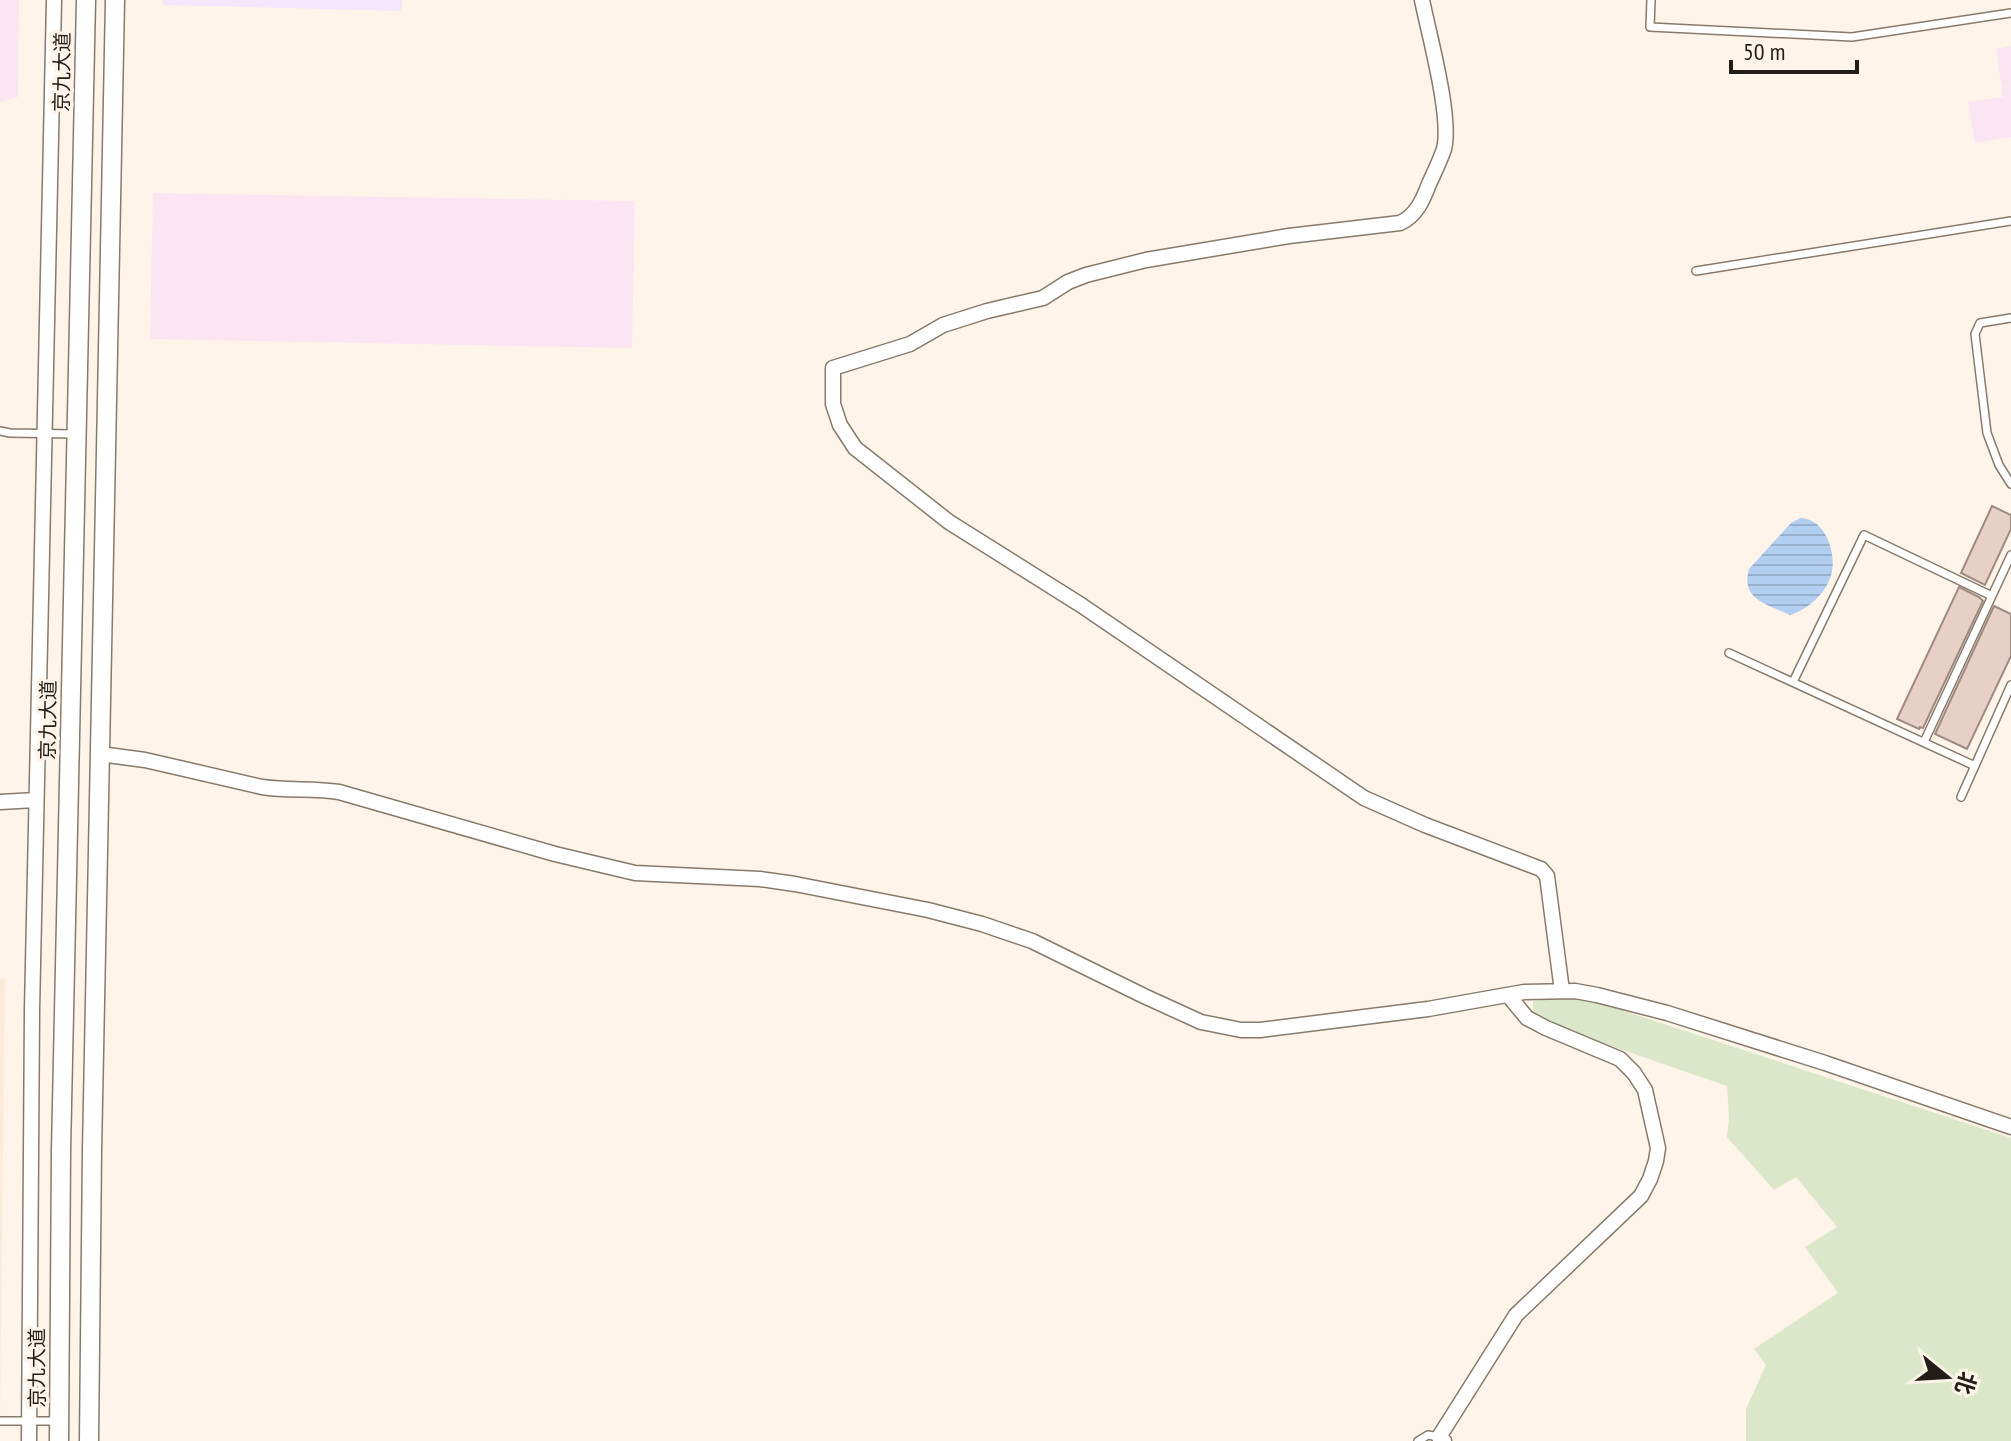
<svg xmlns="http://www.w3.org/2000/svg" width="2011" height="1441" font-family="'PT Sans Narrow','Noto Sans SC',sans-serif">
	<style>
		.commercial { fill: #fbe5f2 }
		.built { fill: #fcebd8 }
		.medical { fill: #f2e7fc }
		.park { fill: #dbe7c8 }
		.water { fill: url(#water-rules) }
		.building { fill: #e7d1c7; stroke: #9f8a81; stroke-width: 2 }
		.lines { fill: none; stroke-linecap: round; stroke-linejoin: round }
		.service-casing { stroke: #887a6a; stroke-width: 10 }
		.minor-casing { stroke: #887a6a; stroke-width: 17 }
		.tertiary-casing { stroke: #887a6a; stroke-width: 21 }
		.service { stroke: #fff; stroke-width: 7 }
		.minor { stroke: #fff; stroke-width: 14 }
		.tertiary { stroke: #fff; stroke-width: 18 }
		.labels { text-anchor: middle; dominant-baseline: central; stroke-width: 7; stroke-linejoin: round; paint-order: stroke }
		.street-label { font-size: 20px; fill: #231d17; stroke: #fef4ea }
	</style>
	<defs>
		<pattern id="water-rules" width="6" height="5" patternUnits="userSpaceOnUse" patternTransform="scale(2)"><rect width="6" height="5" fill="#b2cef0"/><path d="M0 2.5h6" fill="none" stroke="#99b0cd"/></pattern>
	</defs>
	<rect width="100%" height="100%" fill="#fef4ea"/>
	<path class="commercial" d="M0,0H19L18,97L0,102Z
		M2011,46V137L1975,143L1968,102L2003,97L1996,49Z
		M153,193L635,201L632,348L150,339Z"/>
	<path class="built" d="M0,979H5L0,1422Z"/>
	<path class="medical" d="M163,0H402L401,11L163,5Z"/>
	<path class="park" d="M1561,998L1597,1002L2011,1138V1441H1746V1409L1766,1365L1754,1349L1838,1293L1805,1247L1837,1227L1796,1177L1774,1190L1727,1137L1729,1118L1727,1086L1533,1019V1001Z"/>
	<path class="water" d="M1800,518C1824,518 1836,550 1832,571C1829,591 1809,609 1790,615C1768,604 1740,600 1749,569L1791,523Z"/>
	<path class="building" d="M1992,506L2011,515V529L1985,585L1961,573Z
		M1959,587L1979,597L1983,601L1923,728L1920,727L1919,729L1897,719Z
		M1994,606L2011,614V656L1967,749L1935,734Z"/>
	<g class="lines">
		<g class="service-casing">
			<path id="service" d="M1651,0L1650,27L1852,37L2011,13
				M1696,271L2011,221
				M2011,318L1980,323L1975,334L1987,433L1999,465L2011,484
				M0,431L10,433L74,434
				M1729,653L1975,766
				M1793,682L1864,535L1992,596
				M1924,742L2011,555
				M1961,797L2011,685
				M0,1421H57
				M1418,1441L1428,1435L1439,1437"/>
		</g>
		<g class="minor-casing">
			<path id="minor" d="M1422,0C1429,35 1452,117 1444,149C1440,161 1434,173 1429,184C1423,200 1416,216 1400,223L1289,236L1146,260L1086,275L1068,282L1043,298L987,311L943,325L910,344L833,368V404L840,425L855,448L949,522L1081,605L1364,798L1425,825L1541,869L1547,876L1562,991
				M100,754L145,760L262,787C288,791 313,788 339,792L555,854L635,873L760,879L795,884L928,910L982,924L1032,941L1144,996L1201,1022L1241,1030H1260L1428,1009L1524,992L1575,991L1597,995L1667,1013L1825,1063L2011,1127
				M0,802L36,800
				M29,1441L32,1010L54,0
				M1444,1441L1439,1437L1516,1315L1641,1196L1650,1179L1656,1161L1658,1148L1645,1090L1634,1073L1620,1059L1546,1028L1527,1018L1508,995"/>
		</g>
		<g class="tertiary-casing">
			<path id="tertiary" d="M59,1441L61,1151L86,0
				M89,1441L92,1151L115,0"/>
		</g>
		<use href="#service" class="service"/>
		<use href="#minor" class="minor"/>
		<use href="#tertiary" class="tertiary"/>
	</g>
	<g class="labels">
		<g class="street-label">
			<text transform="translate(62 72) rotate(-89)">京九大道</text>
			<text transform="translate(48 720) rotate(-89)">京九大道</text>
			<text transform="translate(37 1368) rotate(-90)">京九大道</text>
		</g>
	</g>
	<g transform="translate(1947 1377) rotate(108)" stroke="#fef4ea" stroke-width="6" paint-order="stroke">
	<path d="M0-6L14 30L0 20L-14 30Z" fill="#231d17"/>
	<text y="-12" font-size="22" font-weight="bold" text-anchor="middle" fill="#231d17">北</text>
	</g>
	<path d="M1731 60v12h126v-12" fill="none" stroke="#231d17" stroke-width="4"/>
	<text x="1743" y="60" font-size="24" fill="#231d17" stroke="#fef4ea" stroke-width="6" paint-order="stroke">50 m</text>
</svg>
